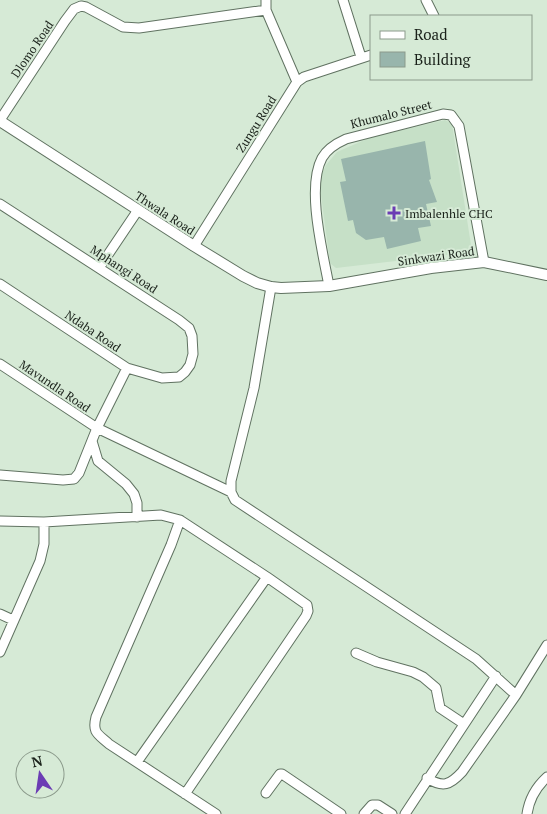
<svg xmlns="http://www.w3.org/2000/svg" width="547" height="814" font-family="'PT Serif',serif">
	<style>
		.built { fill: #c6e0c7 }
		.building { fill: #98b5ac }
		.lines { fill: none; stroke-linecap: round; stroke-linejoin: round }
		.minor-casing { stroke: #607261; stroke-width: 11 }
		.tertiary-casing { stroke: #607261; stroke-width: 12 }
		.minor { stroke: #fff; stroke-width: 9 }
		.tertiary { stroke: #fff; stroke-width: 10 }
		.poi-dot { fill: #6b3cb4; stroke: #d6ead6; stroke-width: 2 }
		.labels { text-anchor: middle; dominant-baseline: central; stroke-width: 4; stroke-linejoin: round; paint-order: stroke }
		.street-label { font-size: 12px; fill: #1a211a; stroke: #d6ead6 }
		.poi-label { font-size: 12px; fill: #1a211a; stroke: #d6ead6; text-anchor: start }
	</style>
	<rect width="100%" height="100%" fill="#d6ead6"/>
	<path class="built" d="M445,120L452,124L471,245L464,253L336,268L330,263L319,180L326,165L337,152L369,138Z"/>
	<path class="building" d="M425,141L431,179L429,180L437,202L426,204L431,226L418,228L421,241L387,249L384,237L366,240L356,233L353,220L348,221L340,182L346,181L341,159Z"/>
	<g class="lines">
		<g class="minor-casing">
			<path id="minor" d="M266,0V10L297,82
				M343,0L361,57
				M426,0L434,16
				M0,120L65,21L74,9L81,6L86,7L123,27L139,28L266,10
				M0,204L179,320L189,328L192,336L193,354L190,365L185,372L179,377L162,378L127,368L0,284
				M194,246L297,82L304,77L371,55
				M99,268L138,210
				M329,286C323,253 306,188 322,158C327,149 337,143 346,139L443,114L451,115L459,126L484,262
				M271,287L254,388L231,481V492L235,500L476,659L516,695
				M0,364L97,428L231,492
				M92,441L98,461L126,484L134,494L137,503V517
				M0,475L63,480L74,479L79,473L97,428L127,368
				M180,520L171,545L96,717C92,733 98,734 109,744L216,814
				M0,521L44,522L161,515L180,520L267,577L137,762
				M0,614L13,620
				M0,652L40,561L44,544V522
				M356,653L377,662L413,672L423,677L436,688L440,708L464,724
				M427,778C443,788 450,785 462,772L516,695L547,645
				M266,793L280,774H282L341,814
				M185,794L306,616L308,611L307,605L267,577
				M364,814L372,805H378L392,814
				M405,814L496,676
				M527,814C529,800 536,787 547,777"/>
		</g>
		<g class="tertiary-casing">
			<path id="tertiary" d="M0,121L194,246L243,276L257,283L271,287L281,288L329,286L431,268L484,262L547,275"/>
		</g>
		<use href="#minor" class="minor"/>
		<use href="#tertiary" class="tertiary"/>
	</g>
	<path class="poi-dot" d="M391.5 205.5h5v5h5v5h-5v5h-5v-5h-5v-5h5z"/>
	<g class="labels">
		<g class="street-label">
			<text transform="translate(32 49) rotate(-56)">Dlomo Road</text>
			<text transform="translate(391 114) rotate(-14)">Khumalo Street</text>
			<text transform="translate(256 124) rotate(-58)">Zungu Road</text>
			<text transform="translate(165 213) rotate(33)">Thwala Road</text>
			<text transform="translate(436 256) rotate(-8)">Sinkwazi Road</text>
			<text transform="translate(124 269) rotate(33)">Mphangi Road</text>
			<text transform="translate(93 331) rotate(34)">Ndaba Road</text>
			<text transform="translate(55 386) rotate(34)">Mavundla Road</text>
		</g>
		<g class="poi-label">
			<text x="405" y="213">Imbalenhle CHC</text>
		</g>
	</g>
	<rect x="370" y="15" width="162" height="65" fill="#d6ead6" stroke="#8b9a8b"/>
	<rect x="380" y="31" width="25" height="8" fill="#ffffff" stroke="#8b9a8b"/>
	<text x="414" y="40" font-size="15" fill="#1a211a">Road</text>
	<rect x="380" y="52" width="25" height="15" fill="#98b5ac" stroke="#8b9a8b"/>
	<text x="414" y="65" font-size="15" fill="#1a211a">Building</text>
	<g transform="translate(40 774) rotate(347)"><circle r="24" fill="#d6ead6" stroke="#8b9a8b"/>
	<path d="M0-4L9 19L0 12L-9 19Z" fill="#6b3cb4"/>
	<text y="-8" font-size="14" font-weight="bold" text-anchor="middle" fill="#1a211a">N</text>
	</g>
</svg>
